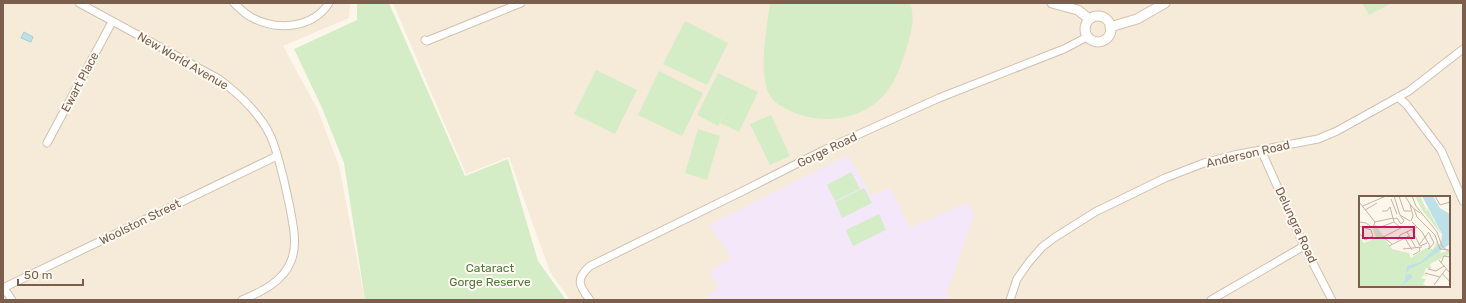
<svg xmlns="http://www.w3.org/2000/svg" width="1466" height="303" viewBox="0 0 1466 303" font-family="Rubik,sans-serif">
<rect width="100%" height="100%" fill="#fdf7eb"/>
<g fill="#f6ead9" fill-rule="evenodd">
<path d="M3 3H350L349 18 283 46 318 110 339 166 365 300H3Z"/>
<path d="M393 3H1463V300H570L550 272 509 157 466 174ZM1360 197H1449V286H1360Z"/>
</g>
<path fill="#f4e7fa" d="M848 155 872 196 890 187 910 228 968 202 974 215 947 293 951 300H707L706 297 719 288 709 271 731 258 709 225Z"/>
<g fill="#d5edc7">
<path d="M357 3H389L465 176 508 159 538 261 566 300H365L344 163 322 108 294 49 357 20Z"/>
<path d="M770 3H910C916 20 910 37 905 53 901 65 897 77 890 87 870 118 828 126 795 113 786 109 773 103 769 94 758 72 767 27 770 3Z"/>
<path d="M1362 3H1392L1369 15Z"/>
<path d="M685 21 728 43 707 85 663 64Z"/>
<path d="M596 70 637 90 615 134 574 114Z"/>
<path d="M659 71 703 93 682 136 638 115Z"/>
<path d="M718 73 758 92 739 132 720 123 727 108 718 126 697 115Z"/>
<path d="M771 115 790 156 770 165 750 124Z"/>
<path d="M698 129 720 136 707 180 685 173Z"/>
<path d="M851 172 860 189 835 201 827 185Z"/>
<path d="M864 188 872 203 842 218 835 202Z"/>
<path d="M879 214 886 230 853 246 846 230Z"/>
</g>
<path fill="#bde1e9" stroke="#a3d0db" d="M24 32 33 37 31 42 21 38Z"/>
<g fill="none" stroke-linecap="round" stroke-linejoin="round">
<g stroke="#d2c0af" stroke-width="9">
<g id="street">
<path d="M79 3 219 79C239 94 260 113 271 137 280 159 285 184 290 208 293 225 298 244 291 261 283 282 261 292 242 300"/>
<path d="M234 3C239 8 245 14 251 17 276 31 312 29 329 3"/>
<path d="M425 40 427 41 521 3"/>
<path d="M1398 97 1406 104 1441 150 1463 201"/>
<path d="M47 143 112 22"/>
<path d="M1261 150 1304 246 1332 300"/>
<path d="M3 287 12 300"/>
<path d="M3 288 277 156"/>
<path d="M590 300C579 286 575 279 590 266L743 191 824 150 939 98 1064 49 1087 37"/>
<path d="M1010 300 1017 279 1029 262 1042 247 1054 238 1095 212 1165 178 1204 163 1234 155 1318 139 1337 131 1409 91 1463 49"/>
<path d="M1211 300 1304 246"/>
</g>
</g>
<g stroke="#d7c2ae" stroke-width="11">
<g id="secondary">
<path d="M1052 3 1078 10 1089 19"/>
<circle cx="1098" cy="29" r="13"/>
<path d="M1110 27 1137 19 1165 3"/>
</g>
</g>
<use href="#street" stroke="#fff" stroke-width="7"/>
<use href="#secondary" stroke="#fff" stroke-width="9"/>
</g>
<g text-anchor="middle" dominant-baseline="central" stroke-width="4" stroke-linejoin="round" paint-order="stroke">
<g font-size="12" fill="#7b5e4b" stroke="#fffaf2">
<text transform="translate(183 61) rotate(30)">New World Avenue</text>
<text transform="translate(80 82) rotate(-62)">Ewart Place</text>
<text transform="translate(827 150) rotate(-26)">Gorge Road</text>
<text transform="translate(1248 154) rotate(-13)">Anderson Road</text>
<text transform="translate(140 222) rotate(-26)">Woolston Street</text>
<text transform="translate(1296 225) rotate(65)">Delungra Road</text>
</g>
<g font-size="12" fill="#4e7a40" stroke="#fffaf2">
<text x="490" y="268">Cataract<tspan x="490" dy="14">Gorge Reserve</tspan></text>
</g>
</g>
<g transform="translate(1359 196)">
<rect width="91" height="91" fill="#fdf7eb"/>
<path d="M56 0H61L67 13 66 15 68 14 67 10 82 37H81L63 14ZM16 28 33 53 50 57 52 62 67 52 74 53 78 45 82 57 87 55 91 58 71 68 72 73 78 74 67 72 65 77 70 81 65 79 62 82 67 83 64 88 70 91H1L0 40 5 47 17 42 14 33Z" fill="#d5edc7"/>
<path d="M63 0H74L81 12 91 18V48L61 68 50 73 47 79 52 78 53 82 41 91 46 85 48 70 62 66 82 47 83 38Z" fill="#bde1e9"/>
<path fill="none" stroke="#c5b5a6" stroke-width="1" d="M35 0 41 19 51 25M40 0 45 15H52M46 0 53 11 61 17M53 0 57 10 78 36 83 50 91 57M76 0 81 9 91 6M32 3 38 18M0 6 16 26M51 8 54 20 52 25M4 10 27 0M55 13 58 21 76 39 81 53 91 54M6 14 18 7M23 15H28L31 11 35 26 42 32M34 23 38 22 42 28 45 25 41 19M0 26 7 27 14 32 16 26M16 26 34 22M53 26 63 36 71 50 69 53M0 30 12 34 14 40 6 44 0 37M19 32 35 26M53 34 61 50 68 47M48 36 57 52M70 37 75 47 70 53M46 42 53 54M39 44 41 39 58 31M33 48 24 41 42 32M60 49 70 36M30 50 50 40M44 53 63 51M54 59 61 55 60 51M80 64 91 77M82 67 85 60 91 61M69 73 77 75 85 70M66 77 81 81M83 77 91 86M75 89 87 73"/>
<path fill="#c2185b" fill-opacity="0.15" stroke="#c2185b" stroke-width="2" d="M4 31H55V42H4Z"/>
<rect width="91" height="91" fill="none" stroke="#7b5e4b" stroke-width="2"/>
</g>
<rect width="1466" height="303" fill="none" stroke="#7b5e4b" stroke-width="8"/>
<path d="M18 279v6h65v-6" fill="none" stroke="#7b5e4b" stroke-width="2"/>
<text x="24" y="279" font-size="12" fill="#7b5e4b" stroke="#fffaf2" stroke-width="3" paint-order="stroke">50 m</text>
</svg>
